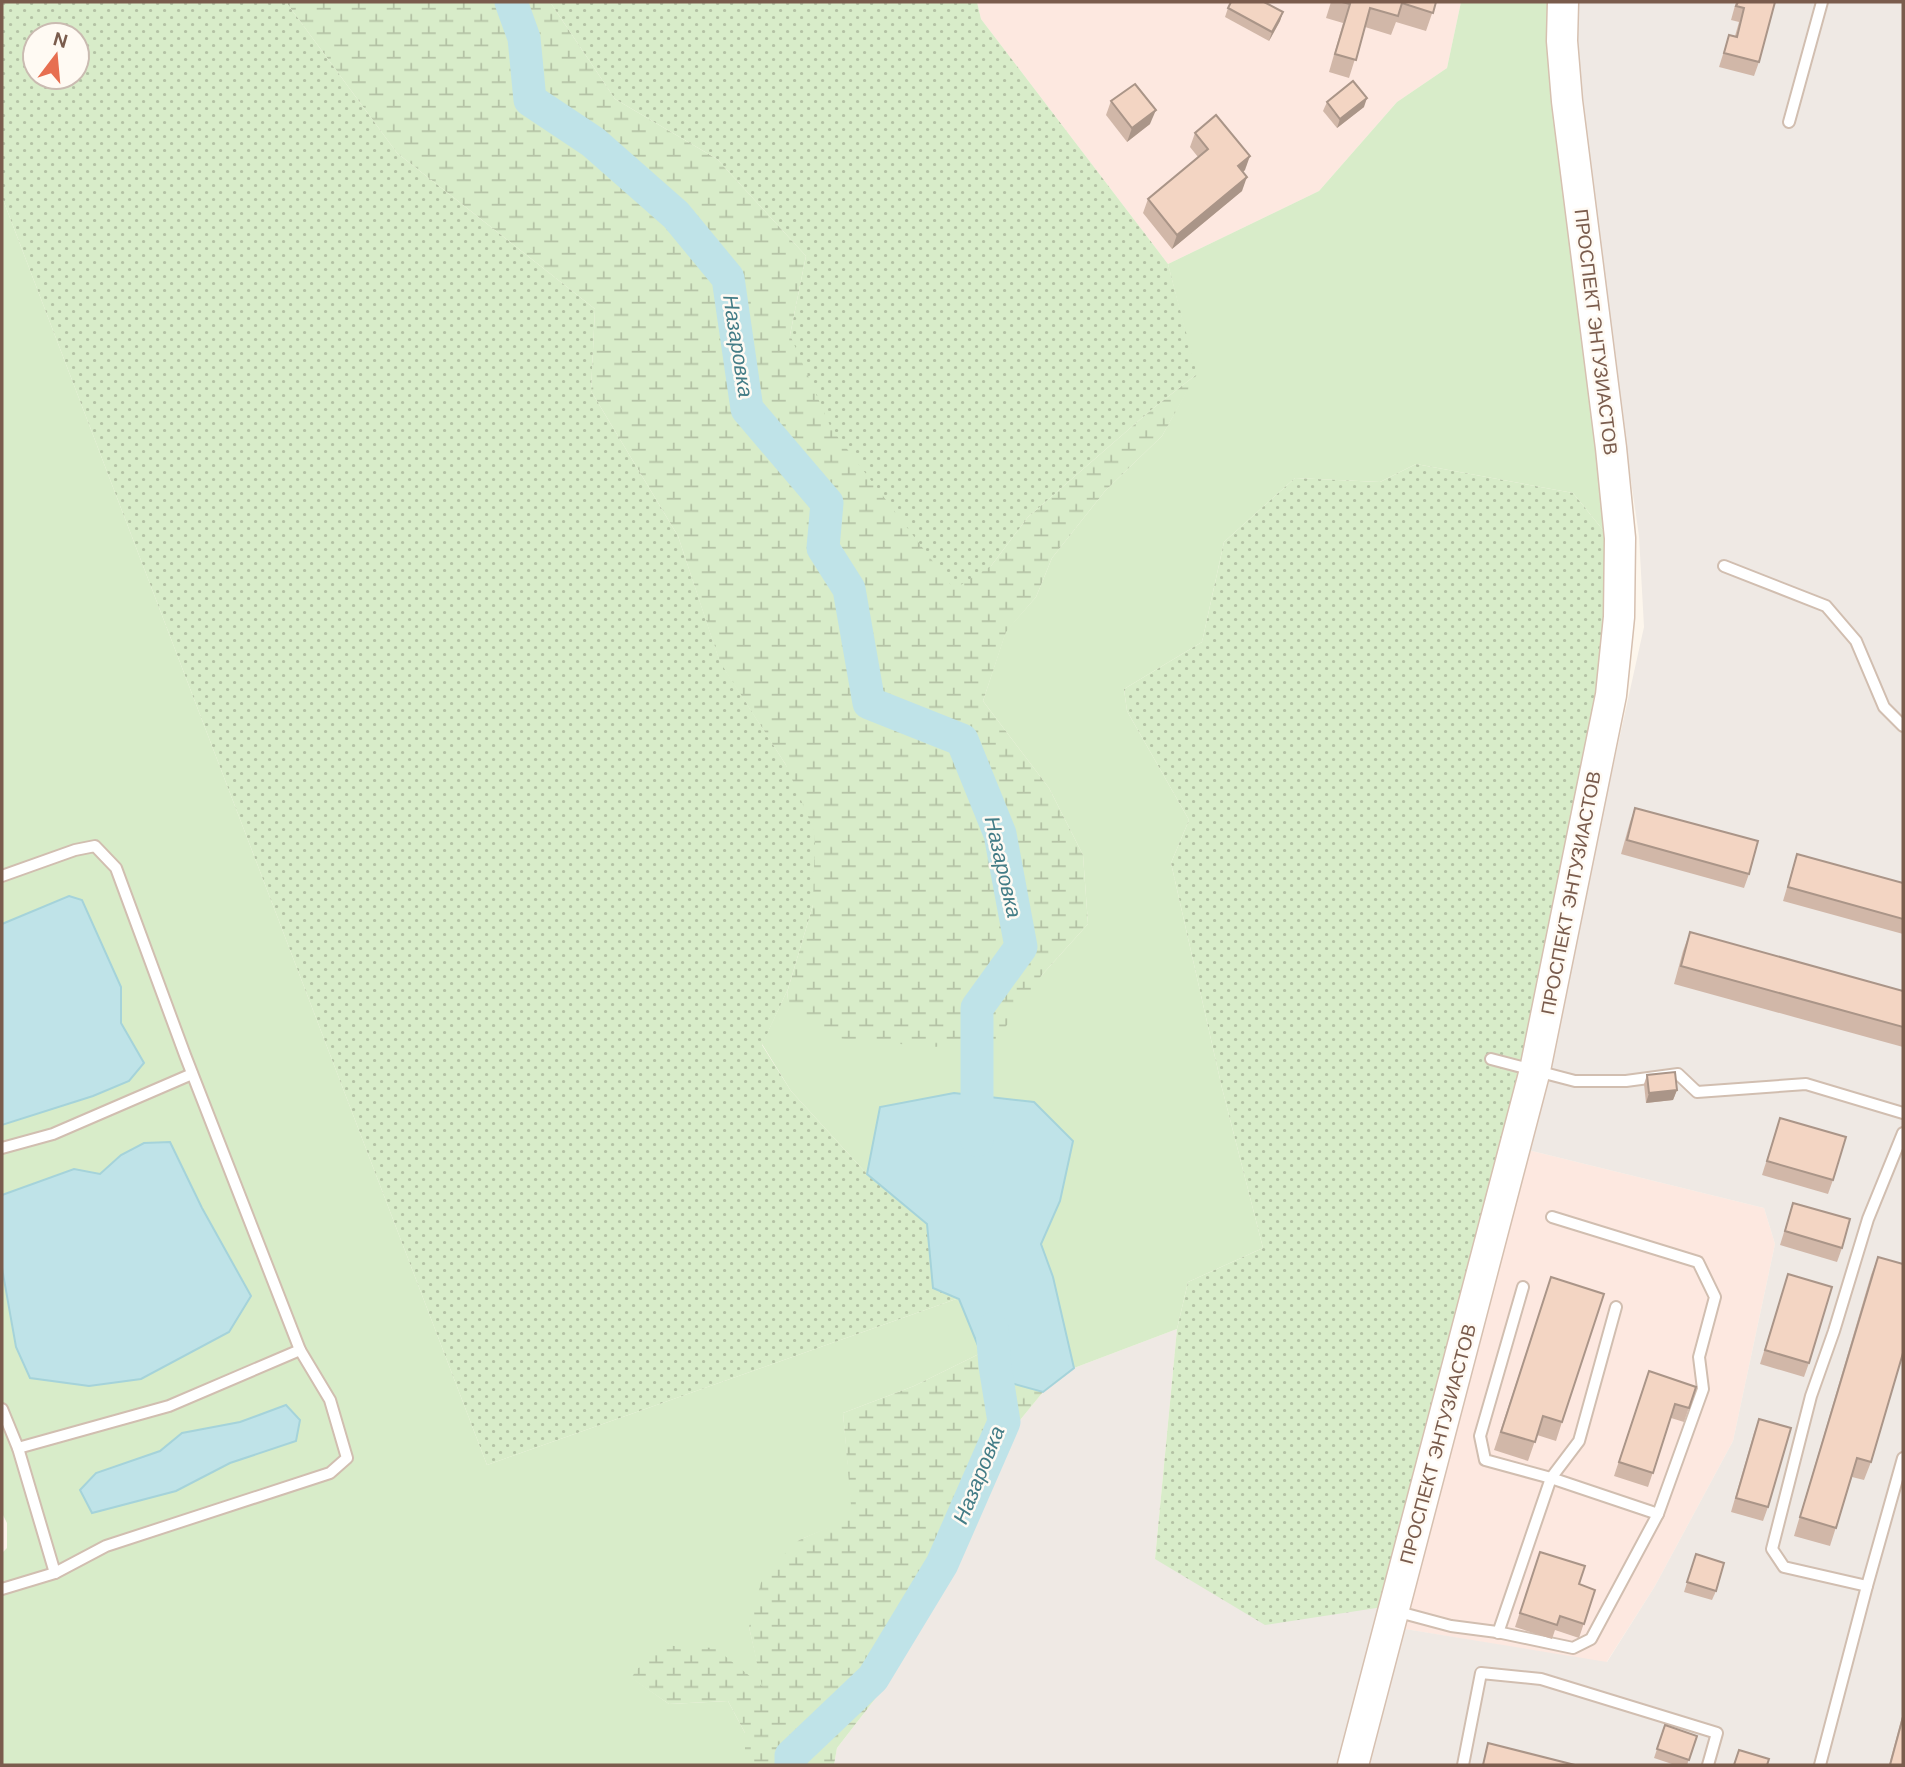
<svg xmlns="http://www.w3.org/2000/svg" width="1905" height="1767" viewBox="0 0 1905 1767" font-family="'DM Sans',sans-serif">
<defs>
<pattern id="wetland-marsh" width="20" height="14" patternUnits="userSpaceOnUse" patternTransform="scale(1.75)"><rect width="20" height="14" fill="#d8ecc9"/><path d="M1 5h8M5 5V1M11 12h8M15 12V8" fill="none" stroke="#b4c2a5"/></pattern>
<pattern id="garden-dots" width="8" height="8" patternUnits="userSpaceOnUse" patternTransform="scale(1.75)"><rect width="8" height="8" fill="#d8ecc9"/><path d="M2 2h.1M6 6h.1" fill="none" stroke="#b4c2a5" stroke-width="1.8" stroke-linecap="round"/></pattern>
</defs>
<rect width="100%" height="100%" fill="#fdf6ec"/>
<g fill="#fde8e0">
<path d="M977 2H1461L1447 68 1397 102 1319 191 1168 264 981 19Z"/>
<path d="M1528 1150 1764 1208 1775 1244 1733 1441 1655 1586 1606 1663 1399 1628Z"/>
</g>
<g fill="#efe9e4">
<path d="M1570 2H1903V1765H1364L1399 1628 1607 1662 1655 1586 1733 1441 1775 1244 1764 1208 1528 1150 1644 627 1639 536 1576 100Z"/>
<path d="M1177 1329 1155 1559 1383 1607 1340 1765H834L837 1748 882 1690 913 1634 954 1573 986 1502 1016 1425 1043 1392 1074 1368Z"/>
</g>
<g fill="#d8ecc9" fill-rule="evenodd">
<path d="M1461 2H1551L1611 540 1573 493 1416 464 1380 482 1295 478 1224 542 1202 642 1124 689 1127 711 1189 820 1171 863 1222 1088 1263 1248 1188 1282 1177 1329 1074 1368 1053 1277 1041 1244 1060 1201 1073 1141 1034 1102 954 1093 881 1107 867 1174 791 1091 762 1044 788 989 787 1000 1041 976 1088 924 1083 855 1049 788 983 701 1006 631 1036 597 1052 558 1105 491 1162 436 1196 374 1168 264 1319 191 1397 102 1447 68Z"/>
<path d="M2 197 487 1465 959 1298 981 1353 914 1386 843 1413 853 1518 799 1540 749 1627 763 1687 632 1678 669 1704 728 1701 745 1733V1765H2V1553L7 1548V1523L2 1513V1268L16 1347 30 1378 89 1386 141 1379 229 1332 251 1295 202 1208 170 1142 121 1155 100 1174 74 1169 2 1195V1125L93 1096 129 1081 144 1063 121 1023V987L69 896 2 924ZM286 1405 296 1441 230 1463 176 1491 96 1473 160 1451 182 1433 240 1422Z"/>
</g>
<g fill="url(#wetland-marsh)">
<path d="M286 2H550L615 99 717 159 806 256 790 335 991 566 1028 517 1151 410 1197 374 1162 436 1105 491 1052 558 1036 597 1006 632 983 701 1049 788 1083 855 1088 924 1041 976 995 1042 933 1047 823 1037 787 1000 788 989 813 905 786 765 720 663 678 536 591 391 595 309 397 153Z"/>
<path d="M981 1353 1000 1380 1043 1392 1016 1425 986 1502 954 1573 913 1634 882 1690 837 1748 834 1765H745V1733L728 1701 669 1704 631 1678 655 1645 715 1648 762 1686 749 1627 763 1575 799 1540 852 1517 843 1413 914 1386Z"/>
</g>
<g fill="url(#garden-dots)" fill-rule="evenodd">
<path d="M2 2H286L397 153 595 309 591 391 678 536 720 662 786 765 815 833 813 905 788 989 762 1045 791 1091 867 1174 927 1224 933 1288 959 1298 487 1465 2 197ZM35 35H77V77H35Z"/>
<path d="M550 2H977L981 19 1168 264 1197 374 1151 410 1028 517 991 566 954 589 831 428 790 335 806 256 717 159 615 99Z"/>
<path d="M1416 464 1573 493 1611 540 1599 696 1524 1073 1383 1607 1265 1625 1155 1559 1177 1329 1188 1282 1263 1248 1222 1088 1171 863 1189 820 1127 711 1124 689 1202 642 1224 542 1295 478 1380 482Z"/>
</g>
<g fill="#bfe3e8" stroke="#a5d3da" stroke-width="2">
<path d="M69 896 82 900 121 987V1023L144 1063 129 1081 93 1096 2 1125V924Z"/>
<path d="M954 1093 1034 1102 1073 1141 1060 1201 1041 1244 1053 1277 1074 1368 1043 1392 1000 1380 981 1353 959 1299 933 1288 927 1224 867 1174 880 1107Z"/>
<path d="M170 1142 202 1208 251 1296 229 1332 141 1379 89 1386 30 1378 16 1347 2 1268V1195L74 1169 100 1174 121 1155 144 1143Z"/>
<path d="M286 1405 300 1420 296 1441 230 1463 176 1491 92 1513 80 1490 96 1473 160 1451 182 1433 240 1422Z"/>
</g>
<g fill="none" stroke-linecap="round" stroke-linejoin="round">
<g stroke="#bfe3e8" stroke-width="33">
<path d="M511 2 524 38 530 100 593 142 676 215 728 278 747 409 827 503 823 548 849 589 869 703 962 740 1000 834 1021 947 977 1008V1140"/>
<path d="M791 1765V1756L873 1678 942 1564 1004 1422 995 1366 992 1329"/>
</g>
<g stroke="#d1beb0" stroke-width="14">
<g id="lane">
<path d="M1789 122 1822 2"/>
<path d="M1724 566 1826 606 1856 641 1884 707 1903 726"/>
<path d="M2 876 75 850 95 846 116 868 185 1055 300 1350 330 1400 347 1458 330 1473 106 1546 55 1573 2 1589"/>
<path d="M1491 1059 1575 1081H1626L1678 1074 1697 1092 1806 1084 1903 1113"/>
<path d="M2 1148 53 1134 192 1074"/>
<path d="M1523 1287 1480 1436 1485 1460 1551 1478 1658 1514"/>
<path d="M2 1409 18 1448 55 1573"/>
<path d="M18 1448 169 1406 300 1350"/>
<path d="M1867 1586 1784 1567 1772 1549 1811 1396 1834 1331 1868 1219 1903 1133"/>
<path d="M1395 1611 1451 1626 1497 1632 1573 1648 1591 1639 1658 1514 1703 1389 1699 1357 1715 1297 1698 1262 1552 1217"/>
<path d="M1498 1633 1551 1478 1579 1441 1616 1307"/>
<path d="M1463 1765 1481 1673 1541 1679 1717 1733 1708 1765"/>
<path d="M1820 1765 1867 1586 1903 1458"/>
</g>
</g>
<g stroke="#d6c0b0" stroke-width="33">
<path id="secondary" d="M1353 1765 1535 1070 1611 695 1619 617 1620 538 1611 448 1567 101 1562 41 1563 2"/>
</g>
<use href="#lane" stroke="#fff" stroke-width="10"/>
<use href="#secondary" stroke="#fff" stroke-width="30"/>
</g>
<g fill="#d1b7a8">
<path d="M1331 2H1436L1426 31 1396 22 1391 35 1365 27 1349 78 1329 72 1343 23 1326 18Z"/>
<path d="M1736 2H1775L1759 62 1754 76 1719 67 1729 35 1735 36 1739 22 1731 20Z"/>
<path d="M1228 8 1283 12 1280 21 1269 41 1225 17Z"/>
<path d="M1111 101 1150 124 1127 142 1106 115Z"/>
<path d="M1327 102 1364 107 1337 128 1323 111Z"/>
<path d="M1195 133 1245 170 1243 172 1242 191 1172 249 1143 213 1148 199 1198 157 1190 147Z"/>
<path d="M1635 808 1749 874 1744 888 1621 854 1630 822Z"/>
<path d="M1797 854 1903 883V934L1783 901Z"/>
<path d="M1690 932 1903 991V1047L1674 984 1683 951Z"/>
<path d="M1647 1075 1677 1090 1673 1100 1646 1103 1644 1084Z"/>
<path d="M1780 1118 1833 1180 1828 1194 1762 1175Z"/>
<path d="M1793 1203 1842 1248 1837 1262 1780 1245Z"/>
<path d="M1878 1257 1871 1462 1864 1480 1852 1477 1830 1546 1794 1536 1871 1275Z"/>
<path d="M1788 1274 1809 1363 1804 1377 1760 1364Z"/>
<path d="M1551 1277 1562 1422 1556 1441 1537 1435 1528 1461 1494 1450Z"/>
<path d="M1644 1385 1696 1387 1684 1422 1671 1418 1648 1487 1614 1476Z"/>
<path d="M1759 1419 1768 1507 1763 1521 1731 1512 1754 1433Z"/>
<path d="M1696 1554 1716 1591 1712 1600 1684 1592Z"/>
<path d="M1535 1566 1579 1584 1595 1590 1579 1638 1555 1630 1552 1639 1515 1627Z"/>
<path d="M1903 1713V1765H1889Z"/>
<path d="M1665 1725 1697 1736 1687 1765H1675L1654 1758Z"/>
</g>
<g fill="#aa9588">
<path d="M1283 12 1280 21 1269 41 1272 32Z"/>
<path d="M1367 98 1364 107 1337 128 1340 119Z"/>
<path d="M1156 110 1150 124 1127 142 1132 128Z"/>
<path d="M1250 156 1245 170 1233 180 1238 166Z"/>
<path d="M1247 177 1242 191 1172 249 1177 235Z"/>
<path d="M1677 1090 1673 1100 1646 1103 1649 1093Z"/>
</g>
<g fill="#f3d5c3" stroke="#aa9588" stroke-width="2">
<path d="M1231 2H1264L1283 12 1272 32 1228 8Z"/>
<path d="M1342 2H1436L1433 13 1402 3 1398 16 1370 8 1356 60 1335 54 1350 4Z"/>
<path d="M1738 2H1775L1759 62 1724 53 1729 35 1737 37 1744 8 1736 6Z"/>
<path d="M1353 81 1367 98 1340 119 1327 102Z"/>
<path d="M1135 84 1156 110 1132 128 1111 101Z"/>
<path d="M1216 115 1250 156 1238 166 1247 177 1177 235 1148 199 1208 149 1195 133Z"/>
<path d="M1635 808 1758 841 1749 874 1627 840Z"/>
<path d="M1797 854 1903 883V919L1788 887Z"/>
<path d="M1690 932 1903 991V1027L1681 966Z"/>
<path d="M1675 1072 1677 1090 1649 1093 1647 1075Z"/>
<path d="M1780 1118 1846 1137 1833 1180 1767 1161Z"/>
<path d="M1793 1203 1850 1219 1842 1248 1785 1231Z"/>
<path d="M1878 1257 1903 1264V1353L1871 1462 1857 1458 1836 1528 1800 1517Z"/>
<path d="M1788 1274 1832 1287 1809 1363 1765 1350Z"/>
<path d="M1551 1277 1604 1294 1562 1422 1543 1416 1535 1442 1501 1432Z"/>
<path d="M1649 1371 1696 1387 1689 1408 1675 1404 1653 1473 1619 1462Z"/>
<path d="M1759 1419 1791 1428 1768 1507 1736 1498Z"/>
<path d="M1540 1552 1585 1566 1579 1584 1595 1590 1584 1624 1560 1616 1557 1625 1520 1613Z"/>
<path d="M1696 1554 1724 1563 1716 1591 1687 1582Z"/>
<path d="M1903 1717V1765H1890Z"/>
<path d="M1665 1725 1697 1736 1689 1760 1657 1749Z"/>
<path d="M1488 1743 1575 1765H1483Z"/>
<path d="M1739 1750 1769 1759 1767 1765H1734Z"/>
</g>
<g text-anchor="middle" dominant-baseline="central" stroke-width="5" stroke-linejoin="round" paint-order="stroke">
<g font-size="19" fill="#7a5c4d" stroke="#fffaf3">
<text transform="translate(1596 332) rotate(83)">ПРОСПЕКТ ЭНТУЗИАСТОВ</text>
<text transform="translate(1571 893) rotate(-79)">ПРОСПЕКТ ЭНТУЗИАСТОВ</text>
<text transform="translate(1438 1444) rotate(-75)">ПРОСПЕКТ ЭНТУЗИАСТОВ</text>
</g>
<g font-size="21" font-style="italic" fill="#437c86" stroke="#fffaf3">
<text transform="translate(738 346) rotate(81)">Назаровка</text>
<text transform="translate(1003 867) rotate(77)">Назаровка</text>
<text transform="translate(979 1475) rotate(-68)">Назаровка</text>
</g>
</g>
<rect width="1905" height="1767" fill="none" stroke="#7a5c4d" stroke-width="7"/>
<g transform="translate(56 56) rotate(16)"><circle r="33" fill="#fffaf3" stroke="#cabbb1" stroke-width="2"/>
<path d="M0-5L12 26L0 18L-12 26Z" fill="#e76f51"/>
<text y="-10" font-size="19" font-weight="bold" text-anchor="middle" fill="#7a5c4d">N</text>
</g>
</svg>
